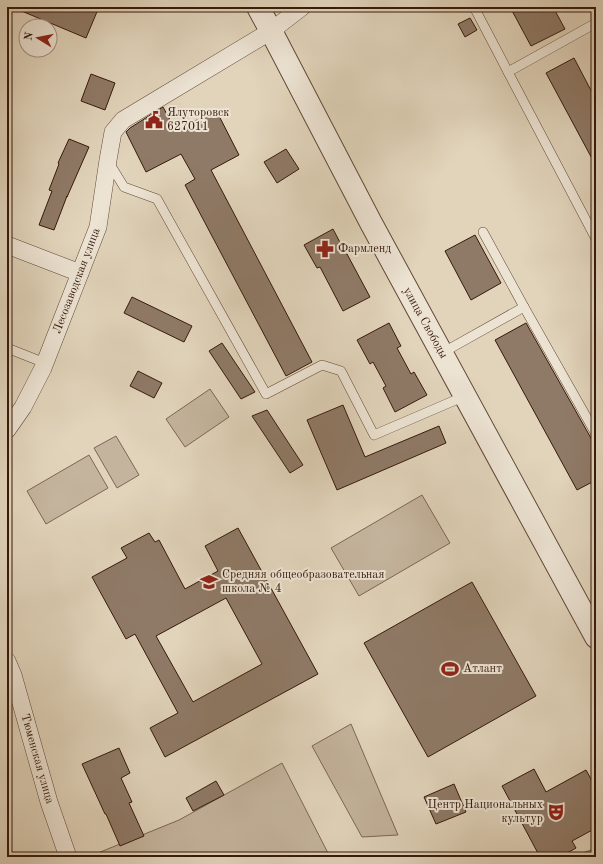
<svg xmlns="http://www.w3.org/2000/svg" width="603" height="864" viewBox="0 0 603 864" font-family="'Old Standard TT',serif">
<rect width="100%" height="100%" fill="#e1d4bb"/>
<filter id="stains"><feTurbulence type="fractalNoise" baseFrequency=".005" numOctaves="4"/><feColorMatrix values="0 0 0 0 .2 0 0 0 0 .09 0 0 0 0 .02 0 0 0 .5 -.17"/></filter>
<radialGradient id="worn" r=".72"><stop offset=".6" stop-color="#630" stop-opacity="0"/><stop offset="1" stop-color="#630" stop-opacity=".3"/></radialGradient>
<g fill="#c4b49d" stroke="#7d6654">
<path d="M210 389 229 417 185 447 166 419Z"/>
<path d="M116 436 139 475 117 488 94 448Z"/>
<path d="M89 455 108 488 46 524 27 491Z"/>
<path d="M422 495 450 543 359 596 331 548Z"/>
<path d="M351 724 398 835 362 837 312 746Z"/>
<path d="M282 763 330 857H88L179 820Z"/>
<path d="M596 848V857H572Z"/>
<path d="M395 853 397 857H358Z"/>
</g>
<g fill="#8f7a67" stroke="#36190b" fill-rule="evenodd">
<path d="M12 7H99L86 38Z"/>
<path d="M510 7H553L565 29 531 46Z"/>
<path d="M470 18 477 30 465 37 458 24Z"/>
<path d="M574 58 596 100V166L546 73Z"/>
<path d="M91 74 115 83 105 110 81 101Z"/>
<path d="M163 107 176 131 216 110 239 155 211 170 312 362 286 376 185 185 195 179 181 154 146 172 126 132 130 128Z"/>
<path d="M69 139 89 147 67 197V196L54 230 39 225 52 191 49 190 59 164 58 163Z"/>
<path d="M286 149 299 169 277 183 264 162Z"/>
<path d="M333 229 346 254H347L370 297 343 311 320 267 317 268 304 245Z"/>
<path d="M475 235 501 283 471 300 445 251Z"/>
<path d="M132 297 192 326 184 342 124 313Z"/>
<path d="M389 323 401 346 397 348 411 374 414 372 427 395 395 412 383 388 386 386 373 362 370 364 357 340Z"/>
<path d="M526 323 596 447V480L577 490 495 340Z"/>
<path d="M222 343 255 392 241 399 209 351Z"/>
<path d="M138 371 162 383 154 398 130 386Z"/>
<path d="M343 405 365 457 439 426 446 443 337 490 307 420Z"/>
<path d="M267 410 303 465 290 473 252 416Z"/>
<path d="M238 528 318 674 165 757 150 728 178 713 135 634 126 639 92 577 127 558 121 548 149 533 155 542 159 540 185 589 218 571 205 546ZM226 598 262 664 193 702 156 636Z"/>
<path d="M472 582 536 696 428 757 364 643Z"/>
<path d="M119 748 130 773 121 778 132 802 129 803 144 836 120 846 106 814H105L82 764Z"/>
<path d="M534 769 546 792 586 770 596 788V828L572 841 576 848 560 857H540L502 786Z"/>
<path d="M216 781 224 795 193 811 186 798Z"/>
<path d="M454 784 466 812 436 824 424 797Z"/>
</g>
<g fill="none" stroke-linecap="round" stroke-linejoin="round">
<g stroke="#614837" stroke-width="10">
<g id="service">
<path d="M474 7 508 72 596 23"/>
<path d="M508 72 596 239"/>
<path d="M108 161 124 187 157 199 266 394 322 365 341 371 374 435 465 396"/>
<path d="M483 232 524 307"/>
<path d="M7 348 45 363"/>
<path d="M442 353 524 307 596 434"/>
</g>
</g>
<g stroke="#614837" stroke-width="18">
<g id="minor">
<path d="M7 245 80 273"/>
<path d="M7 430 23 407 43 368 98 227 108 160 113 132 123 120 271 31 302 7"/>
<path d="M7 661 13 675 49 802 68 857"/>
</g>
</g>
<g stroke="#614837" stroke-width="24">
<path id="tertiary" d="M258 7 271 31 371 223 596 637"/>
</g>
<use href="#service" stroke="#ece3d3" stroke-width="9"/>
<use href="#minor" stroke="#ece3d3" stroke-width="17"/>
<use href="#tertiary" stroke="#ece3d3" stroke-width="22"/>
</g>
<defs>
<g id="civic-bare" transform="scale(1.38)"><path d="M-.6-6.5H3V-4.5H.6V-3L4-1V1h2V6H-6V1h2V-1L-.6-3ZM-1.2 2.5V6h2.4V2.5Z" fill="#8f2418" stroke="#ece3d3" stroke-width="2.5" paint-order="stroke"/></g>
<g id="pharmacy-bare" transform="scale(1.38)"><path d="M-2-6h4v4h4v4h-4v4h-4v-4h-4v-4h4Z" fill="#8f2418" stroke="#ece3d3" stroke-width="2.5" paint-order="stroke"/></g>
<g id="school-bare" transform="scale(1.38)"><path d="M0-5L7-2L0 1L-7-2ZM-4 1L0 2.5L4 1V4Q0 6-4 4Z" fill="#8f2418" stroke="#ece3d3" stroke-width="2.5" paint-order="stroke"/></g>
<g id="stadium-bare" transform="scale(1.38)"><path d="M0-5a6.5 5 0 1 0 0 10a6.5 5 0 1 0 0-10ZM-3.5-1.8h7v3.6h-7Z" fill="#8f2418" stroke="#ece3d3" stroke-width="2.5" paint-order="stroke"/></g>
<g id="theatre-bare" transform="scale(1.38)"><path d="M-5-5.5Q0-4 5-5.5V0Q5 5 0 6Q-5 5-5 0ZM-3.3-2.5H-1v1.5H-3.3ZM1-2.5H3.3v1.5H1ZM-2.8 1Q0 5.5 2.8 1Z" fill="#8f2418" stroke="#ece3d3" stroke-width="2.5" paint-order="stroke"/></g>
</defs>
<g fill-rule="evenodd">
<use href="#civic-bare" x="154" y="120"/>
<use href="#pharmacy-bare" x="325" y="249"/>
<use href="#school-bare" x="209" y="582"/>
<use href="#stadium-bare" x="450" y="669"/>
<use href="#theatre-bare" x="556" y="812"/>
</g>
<g text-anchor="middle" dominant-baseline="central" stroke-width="4" stroke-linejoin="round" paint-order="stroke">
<g font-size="12" fill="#36190b" stroke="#ece3d3" text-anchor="start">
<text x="167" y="113">Ялуторовск<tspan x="167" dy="14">627011</tspan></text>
<text x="338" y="249">Фармленд</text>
<text x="222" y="575">Средняя общеобразовательная<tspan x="222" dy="14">школа № 4</tspan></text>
<text x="463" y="669">Атлант</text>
<text x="543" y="805" text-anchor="end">Центр Национальных<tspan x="543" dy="14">культур</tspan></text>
</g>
<g font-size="12" fill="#36190b" stroke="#ece3d3">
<text transform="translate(77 281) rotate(-69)">Лесозаводская улица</text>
<text transform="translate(425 323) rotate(61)">улица Свободы</text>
<text transform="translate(37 759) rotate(74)">Тюменская улица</text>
</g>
</g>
<rect width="603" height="864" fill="none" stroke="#e1d4bb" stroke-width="24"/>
<rect x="8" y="8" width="587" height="848" fill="none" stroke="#36190b" stroke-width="2"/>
<rect x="12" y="12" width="579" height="840" fill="none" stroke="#36190b"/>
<g transform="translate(38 38) rotate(280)"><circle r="19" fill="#ece3d3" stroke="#a39283"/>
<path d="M0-3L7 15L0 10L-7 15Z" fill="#8f2418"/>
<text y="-6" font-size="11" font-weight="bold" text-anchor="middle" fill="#36190b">N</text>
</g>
<rect width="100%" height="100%" filter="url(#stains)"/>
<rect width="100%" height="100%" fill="url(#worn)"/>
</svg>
